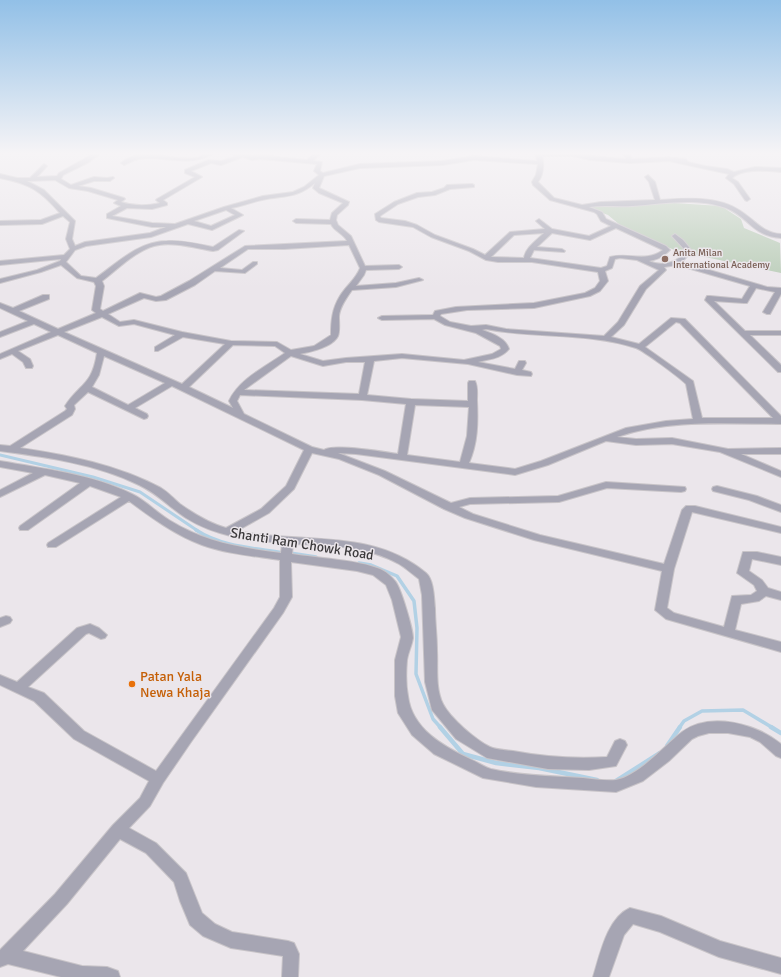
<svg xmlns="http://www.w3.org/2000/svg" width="781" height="977" viewBox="0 0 781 977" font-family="Signika,sans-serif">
<rect width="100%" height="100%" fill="#ebe6eb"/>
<path fill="#bacdb8" d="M674 203 721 206 741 219 744 228 780 243 781 273 677 251 626 230 608 215 589 208 601 205H644Z"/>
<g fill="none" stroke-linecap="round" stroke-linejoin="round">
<path stroke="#b2d1e5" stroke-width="3" d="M0 455 93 477 140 492 198 531"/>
<g stroke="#b2d1e5" stroke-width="3.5">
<path d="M196 530C222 547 254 548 284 553"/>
<path d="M290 553 316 557"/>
<path d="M359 563 371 565 397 576 414 601 417 628 416 674 433 719 441 728"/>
<path d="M679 728 684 721 702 711 743 710 773 728"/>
</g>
<g stroke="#b2d1e5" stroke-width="4.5">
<path d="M440 727 463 754 496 763 539 768 597 780"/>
<path d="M771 727 781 733"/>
<path d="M667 746 680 727"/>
<path d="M616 781 660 753"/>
</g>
<g stroke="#c8c4c8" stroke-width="2">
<g id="minor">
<path d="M84 152H92L98 155 89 162 63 175 61 179 71 185 94 177 107 178 113 177 114 178 110 181H94L78 186 91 188 124 198 125 199 121 202C133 206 148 206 160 203L156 200 157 199 195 177 185 173V170L208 160 221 161 237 156 227 152H237L252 156 260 155 307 160 316 152H322L313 161 322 162 320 171 323 173 360 164 442 161 474 156 537 161 535 152H583L581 155 626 159 623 152H628L632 159 669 157 686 159 688 162 705 166 727 169 734 172 755 167 781 168V172C768 171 742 168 732 178L738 182 750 199 747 201 745 200 734 184 726 178 729 174 669 161 630 163 590 160 573 156H542C544 165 544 174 538 182L554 198 582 205 601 202 655 200 649 182 645 177 648 175 655 182 660 200C686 198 717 196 739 210 754 219 762 233 781 234V238C752 236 749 217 726 208 696 197 662 204 632 206 617 207 603 205 589 207L602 212 606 219 666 246 670 250C664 256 657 260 649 261 662 267 677 263 686 251L672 236 675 234 683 240 692 251 682 262 767 287 781 288V294L770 314H767L763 312 775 292 756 288 747 303H744L714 301 745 331H781V335H750L781 365V372H778L705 300 707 296H710L742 299 750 286 677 265 664 267 666 270 665 271 646 289 624 325 611 337 639 344 671 318 685 319 781 416V424C726 424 669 419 617 437L636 439 672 438 728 449 781 448V454H741L781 471V477L720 452 672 444 636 445 606 441 548 465 515 475 356 454 338 453 385 471 451 503 470 498 558 496 606 482 685 487 686 489 685 491 681 492 607 488 559 502 470 504 459 507 473 514 540 535 664 564 682 510 686 506H695L781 527V533L692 512 674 569 667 608 674 613 724 627 732 596 751 595 757 591 754 585 737 573 743 552H757L781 557V565L752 559 749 571 762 580 768 588 781 592V600L766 596 759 601 741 604 735 630 781 642V652L666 619 655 610 662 571 534 540 465 518 444 509 379 475 339 459 312 453 294 489 269 513 237 531C301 544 372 528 426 573 434 580 434 598 435 608 435 622 437 636 437 650 438 667 435 688 443 704 450 718 476 740 490 747 496 750 506 750 513 751 545 757 575 759 607 757L615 741 620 739 625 741 627 745 616 766 589 770 548 769 487 758 456 739 432 710 425 682 422 595 419 579C412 574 406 568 399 564 367 546 329 545 293 544L292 554C317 558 358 560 380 569 385 571 392 577 395 581 401 588 413 629 413 638 412 645 408 653 407 660 406 671 406 686 408 696 412 729 443 746 470 759 477 762 484 767 491 769 521 776 553 776 583 778 593 779 606 781 616 780 639 776 665 745 682 732 710 711 757 724 781 744V758L776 756 760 742 750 737 728 733H709L698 736 692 739 669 761 643 781 616 792 536 787 483 778 434 754 412 735 398 713 395 696V660L401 637 392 600 386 585 373 575 357 571 291 562 292 597 283 613 191 742 163 783 150 806 129 828 156 843 186 873 202 913 215 924 232 932 288 941 294 943 299 954 298 977H282L283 956 231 948 203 936 190 925 180 901 174 882 146 853 120 839 67 904 23 951 82 966 107 967 118 971 120 977H61L8 964 0 967V950L55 894 113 825 140 798 149 781 74 739 34 701 0 685V675L17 682 77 628 90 624 99 628 107 635 105 638 101 639 89 633 86 634 28 687 44 693 84 731 156 771 274 608 280 597V560C254 556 227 554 202 545 175 535 152 518 129 501L56 547H48L47 545 48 543 121 497 90 486 28 530H20L19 528 20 526 80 483 45 475 0 497V490L33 473 0 467V461C41 468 95 475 132 494 145 500 156 512 169 520 204 542 241 548 281 553L282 543C249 541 215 536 186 518 169 507 158 494 139 485 96 464 46 457 0 451V445L10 446 65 411 67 409 65 406C80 383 92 386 97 353L58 335 18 351 30 359 33 366 32 368H26L23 362 12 354 0 359V354L51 332 34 324 0 337V332L28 321 0 308V303L13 308 43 295H49V299L19 311 58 329 96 313 92 310 96 286 94 282 77 278 61 265 41 272 0 283V279L37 270 60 261 61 259 0 265V261L64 255 70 249 66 239 70 222 63 216 42 224 0 225V221L41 220 60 213C40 190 30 184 0 178V174L17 178H30L44 164 47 166 37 177 57 176 59 173 91 155ZM243 157 252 160 260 159 317 164 314 171 319 175 304 187 293 192 263 196 224 207 175 224 152 223 112 216 127 208 152 209 167 205V203L163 200 202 177 191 171 211 163 221 165ZM474 160 538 164 536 175 532 182 533 185 550 200 594 212 597 214 601 221 611 226 589 236 552 229 539 219 536 221 545 229 510 232 485 255 473 249 435 235 417 225 405 221 381 218 380 216 398 204 418 197 435 195 450 189 474 187V185L472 184 447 185 444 188 432 192 417 193 394 202 375 214 376 220 379 222 413 227 431 237 469 251 486 260 498 262H532L598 272 600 281 595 288 585 293 534 303 456 307 435 311 433 315 382 316 378 318 382 320 434 319 445 325 476 333 500 346 501 349 492 354 464 360 402 354 346 358 323 361 300 354C310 352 333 347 338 336 340 331 339 323 339 317 339 308 347 297 352 290L396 287 423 280 419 278 396 283 356 286 364 275 366 270 399 269 402 267 399 265 365 266 351 236 338 225 336 220 337 215 348 205 349 202 319 188 324 176 360 168 442 165ZM55 180 69 188 88 191 118 200 114 203 121 206 107 214V218L152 227H166L150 233 85 242 75 246 72 239 75 221 44 190 27 181ZM315 183 313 188 319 193 343 203 332 213 330 220 296 219 293 221 296 223 331 224C334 231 344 234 347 241L245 246 189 281 161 296 156 297 140 293 103 311 100 309 104 286 102 281C118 269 134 252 154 246 172 241 195 248 213 251L218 250 244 231 239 230 213 247C198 244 182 240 167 241 139 241 117 263 96 278L81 276 66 262 75 250 86 246 151 237 188 224 212 230 243 215 231 208C242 206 252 202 262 200 284 195 296 199 315 183ZM226 210 235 215 211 226 194 221ZM616 228 663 250C645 263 630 252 610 257L607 266 601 268 530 258 534 250 564 252 565 251 562 249 537 247 552 233 590 240ZM544 233C537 240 525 248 524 258L491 257 514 235ZM349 245 360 268C356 279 346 286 340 296 332 309 331 321 331 335L314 346 291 350 277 342 231 341 182 332 134 320 120 322 108 314 144 298 156 301 166 300 195 285 215 271 245 273 257 264V262H253L242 270 220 268 248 249H284ZM620 258 637 260 659 270 640 286 618 322 604 336 506 329 486 325 471 326 450 322 440 316 441 314 467 310 534 308 590 296 600 291 608 281 605 271 612 268 615 259ZM102 317 119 326 134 324 175 335 155 347V351H158L183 337 225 344 182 384 64 332ZM676 322 680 323 773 418H702L693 381 645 347ZM486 329C535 339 588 332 636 348 644 351 679 377 686 384L693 419 666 421 626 428 541 461 515 469 469 463C478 443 478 422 477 400 477 394 478 387 475 381H469L468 383V401L411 399 367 395 374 361 402 358 468 364 517 375 531 376 532 374 531 372 522 370 526 363 525 361H519L515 369 478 362C489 359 501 359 509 349 506 338 491 333 482 330ZM233 345 275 346 285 353C265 367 239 379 229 401L233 408 189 387ZM104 356 165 383 128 405 92 387 99 375ZM291 356 323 366 346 362H365L359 394 244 390ZM172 386 304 450 286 486 261 509 226 528C209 523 194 514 180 504 174 499 168 492 161 488 118 465 68 455 20 448L72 415 75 409 74 405 88 392 144 419 147 418 148 416 147 414 135 408ZM240 395 362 400 406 404 398 454C385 452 332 443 324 450L312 447 244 414 237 401ZM415 405 469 407 467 436 460 462 407 455Z"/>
<path d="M208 152H215C191 169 165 155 139 159 133 160 129 163 124 165L121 163C141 146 171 161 194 158 199 158 204 155 208 152Z"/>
<path d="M717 486 757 496 781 505V512L749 500 713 491 712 489 713 487Z"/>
<path d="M6 616 10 617 12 620 10 623 0 627V618Z"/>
<path d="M630 908 661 916 720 941 781 958V974L719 957 660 932 633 924 624 935 609 977H593C600 955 607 918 630 908Z"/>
</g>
</g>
<use href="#minor" fill="#a6a5b3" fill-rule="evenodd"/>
</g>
<linearGradient id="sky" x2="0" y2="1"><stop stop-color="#92c0e7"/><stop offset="0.53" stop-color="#f6f4f6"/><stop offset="1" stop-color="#f6f4f6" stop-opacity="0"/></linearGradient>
<rect width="781" height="289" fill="url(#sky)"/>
<circle fill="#8d6e63" stroke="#ebe6eb" stroke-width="1.5" cx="665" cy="259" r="4"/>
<circle fill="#e8710a" stroke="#ebe6eb" stroke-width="1.5" cx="132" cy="684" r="4"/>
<g text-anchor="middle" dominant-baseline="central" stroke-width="3" stroke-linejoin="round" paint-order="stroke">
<g font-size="10" fill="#785e54" stroke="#ebe6eb" text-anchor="start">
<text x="673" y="253">Anita Milan<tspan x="673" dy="12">International Academy</tspan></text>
</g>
<g font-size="14" fill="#3c3a3c" stroke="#ebe6eb">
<text transform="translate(302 544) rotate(9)">Shanti Ram Chowk Road</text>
</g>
<g font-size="14" fill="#c56008" stroke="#ebe6eb" text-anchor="start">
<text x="140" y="676">Patan Yala<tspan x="140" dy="16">Newa Khaja</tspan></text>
</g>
</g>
</svg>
